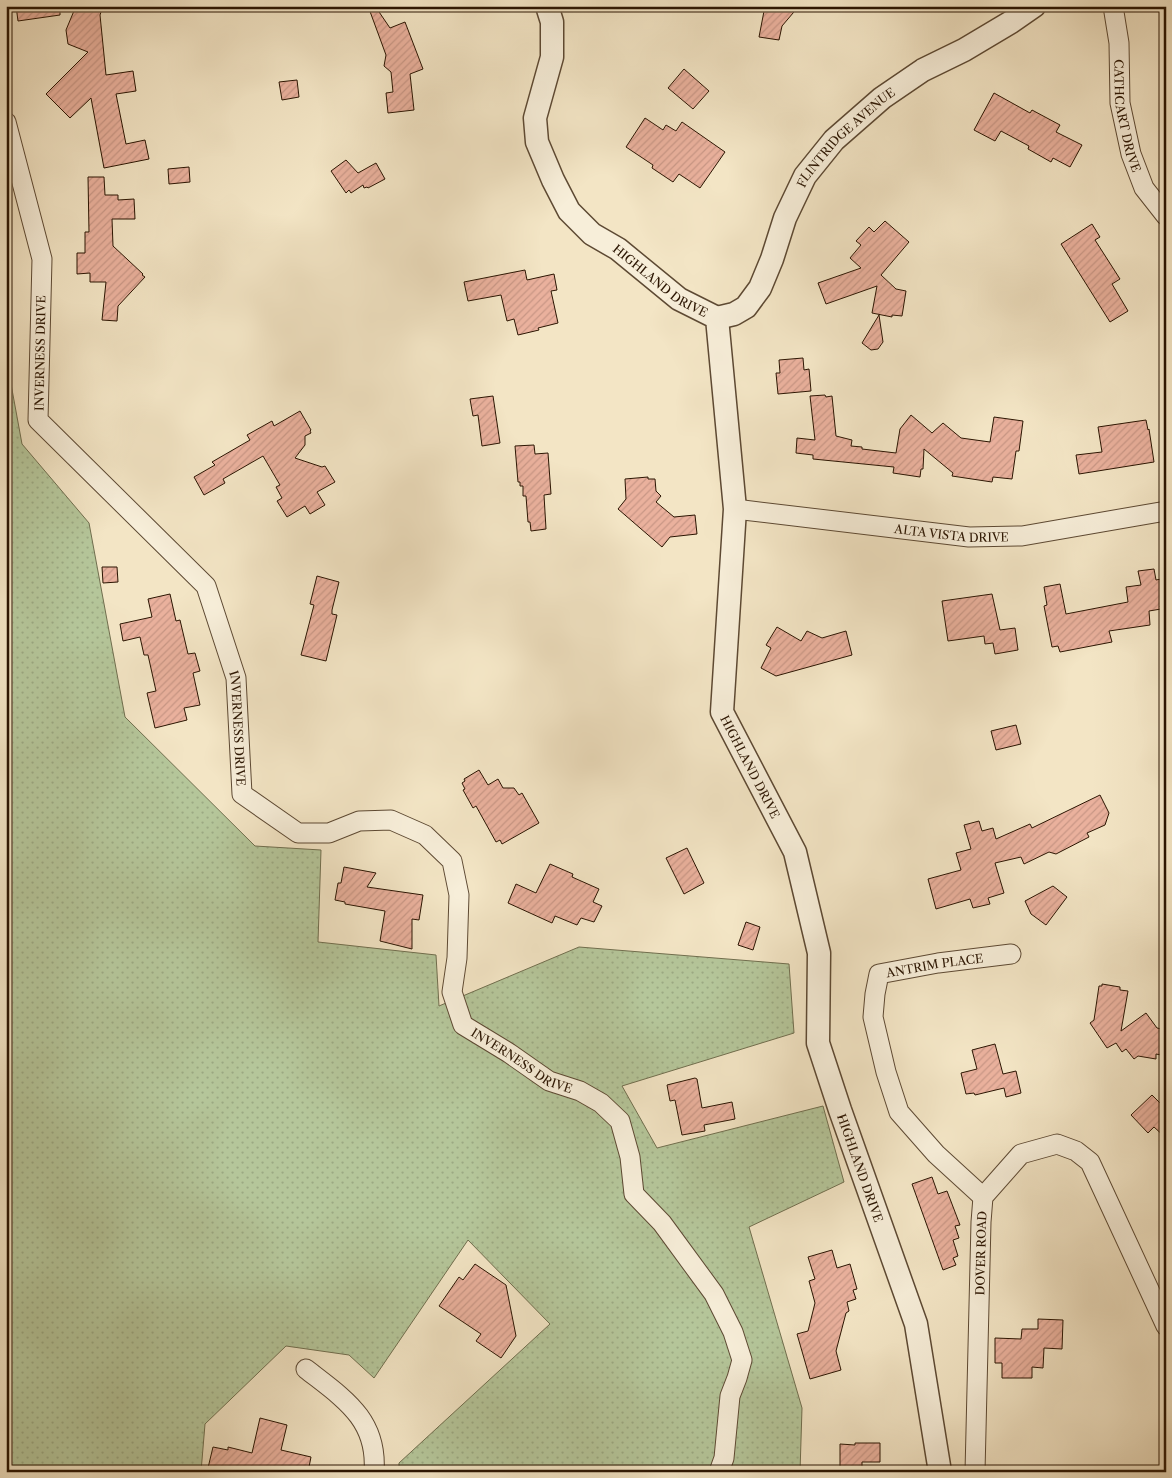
<svg xmlns="http://www.w3.org/2000/svg" width="1172" height="1478" viewBox="0 0 1172 1478" font-family="'Libre Caslon Text',serif">
<defs>
<pattern id="grass-dots" width="8" height="8" patternUnits="userSpaceOnUse" patternTransform="scale(1.25)"><rect width="8" height="8" fill="#b5c69a"/><path d="M2 2h.1M6 6h.1" fill="none" stroke="#9ca983" stroke-width="1.8" stroke-linecap="round"/></pattern>
<pattern id="building-hatch" width="6" height="6" patternUnits="userSpaceOnUse" patternTransform="scale(1.25)"><rect width="6" height="6" fill="#eab19d"/><path d="M-1 1l2-2M0 6l6-6M5 7l2-2" fill="none" stroke="#c99786"/></pattern>
</defs>
<rect width="100%" height="100%" fill="#f3e5c5"/>
<filter id="stains"><feTurbulence type="fractalNoise" baseFrequency=".004" numOctaves="4"/><feColorMatrix values="0 0 0 0 .2 0 0 0 0 .09 0 0 0 0 .02 0 0 0 .5 -.17"/></filter>
<radialGradient id="worn" r=".72"><stop offset=".6" stop-color="#630" stop-opacity="0"/><stop offset="1" stop-color="#630" stop-opacity=".3"/></radialGradient>
<path fill="url(#grass-dots)" stroke="#706e4e" d="M11 384 22 444 89 523 125 717 255 846 321 850 318 942 436 955 439 1006 579 947 789 964 794 1033 622 1086 657 1148 823 1106 844 1182 749 1227 802 1408 800 1472H399V1463L550 1324 468 1240 374 1378 349 1355 286 1346 205 1424 201 1472H6V385Z"/>
<g fill="url(#building-hatch)" stroke="#2b1502">
<path d="M16 6H60V15L18 21Z"/>
<path d="M76 6H103L100 15 106 75 133 71 136 91 116 94 126 144 145 140 149 159 104 168 91 98 70 118 46 94 88 52 68 44 66 30Z"/>
<path d="M368 6H375L390 28 405 22 423 69 410 74 414 110 388 113 386 93 393 92 391 72 384 66 386 55Z"/>
<path d="M765 6H799L782 26 779 40 759 37Z"/>
<path d="M684 69 709 91 693 109 668 88Z"/>
<path d="M297 80 299 97 282 100 279 82Z"/>
<path d="M994 93 1030 113 1032 110 1060 125 1056 132 1082 145 1070 167 1053 158 1051 162 1028 149 1029 146 1001 131 995 141 974 130Z"/>
<path d="M645 118 663 130 666 125 676 131 682 122 725 152 700 188 679 174 673 182 652 168 653 165 626 147Z"/>
<path d="M346 160 358 173 376 163 385 179 368 188 367 187 364 188 363 185 351 193 349 190 346 193 331 171Z"/>
<path d="M189 167 190 182 169 184 168 169Z"/>
<path d="M88 177H104L105 195H118V200L134 199 135 219H112L113 246 143 274 142 275 145 277 118 306 117 321 102 320 106 282H90V273L77 274V253H85V232H89Z"/>
<path d="M885 221 909 242 881 275 896 289 906 291 902 316 892 315V317L872 313 877 286 826 304 818 283 861 268 850 258 861 245 856 241 869 227 874 232Z"/>
<path d="M1092 224 1100 237 1095 240 1120 279 1112 284 1128 311 1110 322 1061 244Z"/>
<path d="M525 270 527 280 554 274 557 290 551 291 558 323 538 328 539 330 518 335 514 319 507 321 501 295 468 301 464 282Z"/>
<path d="M879 315 883 342 878 349 871 350 862 343Z"/>
<path d="M803 358 804 370 809 369 811 391 778 394 776 373H780L779 360Z"/>
<path d="M825 395 826 397 832 396 836 436 852 440 851 446 862 447V449L896 453 900 429 911 415 932 433 943 423 961 438 990 442 994 417 1023 421 1019 451H1016L1012 479 993 477 992 482 952 476 953 473 924 449 923 469H921L920 477 893 473 894 467 813 459V455L796 453 797 438 815 440 810 396Z"/>
<path d="M493 396 500 443 482 446 478 415 473 416 470 399Z"/>
<path d="M300 411 311 430 310 431 311 433 305 436V445L295 458 322 467 325 466 335 482 317 492 325 505 310 514 305 506 287 517 277 501 282 498 276 487 280 485 263 456 223 479 225 483 204 495 194 477 215 465 212 462 250 440 247 435 272 421 274 426Z"/>
<path d="M1146 420 1148 430 1149 429 1154 462 1079 474 1076 455 1102 452 1098 427Z"/>
<path d="M534 445 535 454 548 453 551 494 544 495 546 529 531 531 530 522H528L526 496H523V486H520V482H518L515 446Z"/>
<path d="M648 477V479H655L656 491 661 496 656 502 674 517 695 515 697 534 670 537 662 547 618 509 626 499 625 479Z"/>
<path d="M102 567H117L118 582 103 583Z"/>
<path d="M1154 569 1156 580 1166 578V605L1160 606 1161 609 1149 611 1150 625 1109 631 1112 642 1060 652 1058 646 1052 647 1044 606 1047 605 1044 587 1060 584 1066 614 1128 602 1126 587 1141 585 1138 571Z"/>
<path d="M317 576 339 582 332 610V614L337 615 326 661 301 655 314 605 310 604Z"/>
<path d="M170 594 176 621 180 620 188 654 195 653 200 671 193 673 200 705 184 708 187 720 155 728 147 693 156 691 148 655H144L140 637 123 641 120 624 152 617 148 599Z"/>
<path d="M992 594 1000 630 1015 628 1018 650 995 654 993 643 985 644 984 636 948 641 942 601Z"/>
<path d="M777 627 801 641 807 631 822 638 846 631 852 655 776 676 761 668 771 648 766 645Z"/>
<path d="M1016 725 1021 744 996 750 991 731Z"/>
<path d="M479 770 488 785 498 779 503 788H514L519 795 522 793 539 823 502 844 500 840 496 842 476 806 473 808 463 790 465 789 462 783 465 781 464 779Z"/>
<path d="M1100 795 1109 813 1105 825 1087 833 1089 837 1056 854 1049 852 1024 864 1021 857 995 863 1004 893 988 898 990 904 973 908 970 899 936 909 928 879 961 870 956 853 971 849 964 825 979 821 982 831 993 828 996 839 1030 824 1032 828Z"/>
<path d="M687 848 704 883 684 894 666 858Z"/>
<path d="M550 864 573 874 572 877 599 889 593 902 602 906 594 922 581 918 577 925 555 916 552 923 508 903 516 884 536 893Z"/>
<path d="M344 867 376 873 367 887 423 895 419 920 412 919V949L380 941 385 911 345 904V902L335 900 338 883H341Z"/>
<path d="M1053 886 1067 897 1046 925 1031 914 1025 901Z"/>
<path d="M746 922 760 927 753 950 738 945Z"/>
<path d="M1102 984 1120 987V990L1128 991 1121 1031 1146 1013 1157 1028 1166 1030V1056L1156 1054V1059L1138 1056 1134 1059 1126 1049 1122 1052 1116 1043 1107 1048 1090 1023 1094 1020 1099 986H1102Z"/>
<path d="M995 1044 1003 1074 1016 1071 1021 1093 1006 1097 1004 1088 975 1095 974 1093 966 1094 961 1073 977 1069 972 1050Z"/>
<path d="M695 1078 697 1079 702 1108 732 1102 735 1119 704 1125 705 1131 682 1135 675 1100 670 1101 667 1085Z"/>
<path d="M1152 1095 1166 1109V1138L1154 1127 1148 1133 1131 1115Z"/>
<path d="M932 1177 938 1194 947 1191 960 1225 955 1226 959 1238 953 1240 958 1256 953 1258 956 1265 943 1270 912 1184Z"/>
<path d="M832 1250 837 1268 850 1264 857 1289 853 1290 856 1299 847 1302 849 1311 846 1313 836 1351 841 1370 810 1379 797 1334 808 1331 815 1303 809 1281 815 1279 808 1257Z"/>
<path d="M475 1264 506 1285 516 1336 501 1358 476 1341 481 1334 439 1306 459 1277 463 1280Z"/>
<path d="M1038 1319 1063 1320 1062 1349 1044 1348 1043 1368 1032 1367V1378H1002V1363H995V1338L1021 1339 1022 1329H1038Z"/>
<path d="M260 1418 287 1425 281 1450 311 1457 308 1472H207L213 1447 228 1450V1447L252 1453Z"/>
<path d="M855 1443H880V1462H862V1472H840V1444L855 1445Z"/>
</g>
<g fill="none" stroke-linecap="round" stroke-linejoin="round">
<g stroke="#5d4933" stroke-width="21">
<g id="minor">
<path id="s1" d="M1113 6 1119 43 1120 103 1131 154 1144 188 1166 216"/>
<path id="s2" d="M6 122 42 259 38 420 206 586 236 678 242 794 298 833H329L359 821 391 820 425 835 452 861 459 895 457 958 452 992 463 1025 509 1053 549 1081 580 1091 601 1103 620 1121 630 1157 634 1194 662 1223 714 1294 733 1332 742 1360 737 1378 730 1396 724 1458 719 1472"/>
<path id="s3" d="M735 509 969 537 1022 536 1166 511"/>
<path id="s4" d="M983 1197 936 1154 899 1112 886 1072 873 1017 875 994 879 974 938 963 1011 954"/>
<path d="M306 1369C343 1398 378 1419 374 1472"/>
<path id="s5" d="M975 1472 981 1222 983 1197 1021 1154 1057 1144 1076 1151 1090 1162 1166 1326"/>
</g>
</g>
<g stroke="#5d4933" stroke-width="25">
<g id="tertiary">
<path id="s6" d="M547 6 552 22V57L535 118 537 142 553 180 569 211 592 234 618 249 679 299 717 318 735 509 722 712 795 852 819 953 818 1043 840 1110 916 1324 940 1472"/>
<path id="s7" d="M717 318 734 314 746 307 760 288 772 259 785 218 805 176 834 140 882 98 923 70 964 50 1011 22 1034 6"/>
</g>
</g>
<use href="#minor" stroke="#f7eed9" stroke-width="19"/>
<use href="#tertiary" stroke="#f7eed9" stroke-width="22"/>
</g>
<g text-anchor="middle" dominant-baseline="central" stroke-width="4.5" stroke-linejoin="round" paint-order="stroke">
<g font-size="12" fill="#2b1502" stroke="#f7eed9">
<text stroke="none"><textPath href="#s1" startOffset="111">CATHCART DRIVE</textPath></text>
<text stroke="none"><textPath href="#s7" startOffset="232">FLINTRIDGE AVENUE</textPath></text>
<text stroke="none"><textPath href="#s6" startOffset="331">HIGHLAND DRIVE</textPath></text>
<text transform="translate(40 353) rotate(-89)">INVERNESS DRIVE</text>
<text stroke="none"><textPath href="#s3" startOffset="218">ALTA VISTA DRIVE</textPath></text>
<text stroke="none"><textPath href="#s2" startOffset="686">INVERNESS DRIVE</textPath></text>
<text stroke="none"><textPath href="#s6" startOffset="856">HIGHLAND DRIVE</textPath></text>
<text stroke="none"><textPath href="#s4" startOffset="318">ANTRIM PLACE</textPath></text>
<text stroke="none"><textPath href="#s2" startOffset="1226">INVERNESS DRIVE</textPath></text>
<text stroke="none"><textPath href="#s6" startOffset="1278">HIGHLAND DRIVE</textPath></text>
<text stroke="none"><textPath href="#s5" startOffset="219">DOVER ROAD</textPath></text>
</g>
</g>
<rect width="1172" height="1478" fill="none" stroke="#f3e5c5" stroke-width="25"/>
<rect x="8" y="8" width="1157" height="1463" fill="none" stroke="#2b1502" stroke-width="2.5"/>
<rect x="12" y="12" width="1147" height="1453" fill="none" stroke="#2b1502"/>
<rect width="100%" height="100%" filter="url(#stains)"/>
<rect width="100%" height="100%" fill="url(#worn)"/>
</svg>
